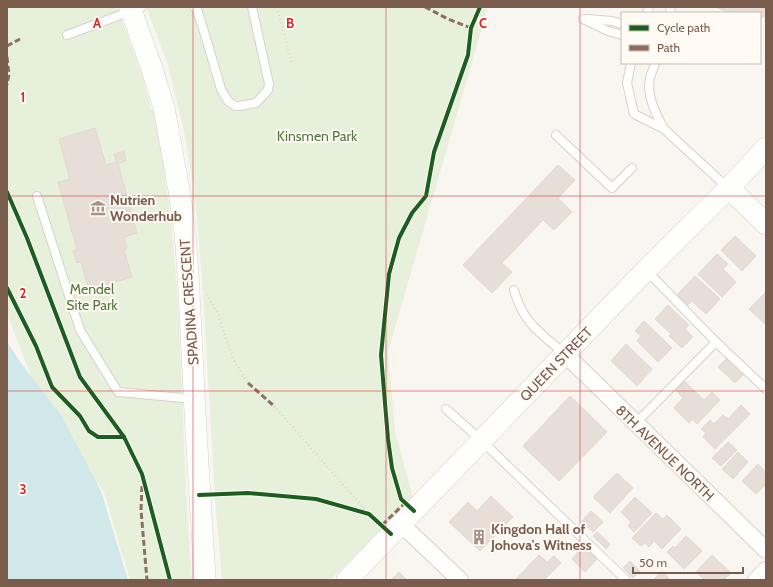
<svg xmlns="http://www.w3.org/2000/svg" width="773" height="587" viewBox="0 0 773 587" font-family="Cabin,sans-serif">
<rect width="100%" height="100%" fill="#f9f5f0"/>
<g fill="#e7f0db">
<path d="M7 7H117L141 72 151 109 154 111 166 175 165 177C185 310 180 446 192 580H130L104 492 54 424 32 378 7 314Z"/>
<path d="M146 7H488L388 352 395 431 413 498 330 580H222L215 498 203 292 197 219 193 183 184 131 167 62Z"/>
</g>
<path fill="#d0e8ea" d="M7 342 21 363 62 417 101 491 128 580H7Z"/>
<g fill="#e6ded7" stroke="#e2d8d2">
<path d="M716 7H766V16L760 18V13H730Z"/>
<path d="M95 128 106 165 117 162 114 154 124 151 126 161 118 163 137 233 124 237 127 248 124 250 132 277 89 290 81 262 77 263 73 251 77 249 58 182 70 179 59 139Z"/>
<path d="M558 165 575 180 558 198 572 212 554 230 543 220 502 263 512 272 492 293 463 265Z"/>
<path d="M735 236 756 256 742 271 721 250Z"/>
<path d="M717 254 728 264 723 269 736 282 722 297 698 274Z"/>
<path d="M695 276 720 299 706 314 692 301 688 305 677 295Z"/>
<path d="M766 292V323L765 324 749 309Z"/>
<path d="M668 305 689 325 685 329 693 337 682 348 669 336 671 334 655 319Z"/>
<path d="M644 321 672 348 658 362 637 341 641 336 635 331Z"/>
<path d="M626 344 652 369 637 386 611 361Z"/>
<path d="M727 358 744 374 735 383 718 367Z"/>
<path d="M684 381 704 400 712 392 720 400 697 424 692 419 689 423 674 408 683 398 676 390Z"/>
<path d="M570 396 607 432 559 481 523 446Z"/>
<path d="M741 405 750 414 715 449 703 437 706 433 701 429 710 420 714 424 723 415 728 419Z"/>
<path d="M728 442 737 450 721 466 712 458Z"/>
<path d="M738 452 748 462 733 479 722 469Z"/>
<path d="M758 464 766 472V484L756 494 742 481Z"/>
<path d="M617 473 633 488 610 513 593 497Z"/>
<path d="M491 496 513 517 480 551 449 522 468 502 477 511Z"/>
<path d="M635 497 652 513 634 532 628 526 631 522 621 512Z"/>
<path d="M591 511 603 522 593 532 582 521Z"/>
<path d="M656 513 663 519 667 515 681 529 662 549 654 541 649 547 645 543 641 546 632 538Z"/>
<path d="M597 532 610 544 606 549 593 536Z"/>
<path d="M686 536 702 551 684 569 667 552 673 546 675 548Z"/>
<path d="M583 546 597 559 585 572 572 559Z"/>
<path d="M539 555 547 562 554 556 561 563 544 580H517L516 579Z"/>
<path d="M712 555 731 573 724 580H705L696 572Z"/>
<path d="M630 561 640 571 633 578 623 568Z"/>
<path d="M662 571 670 580H653Z"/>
<path d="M399 572 407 580H391Z"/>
</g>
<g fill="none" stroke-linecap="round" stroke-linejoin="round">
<g stroke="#d7d1cb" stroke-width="10">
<g id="service">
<path d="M194 7 197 9 206 38 221 89 228 101 235 106H239L256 103 268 90 269 84 252 7"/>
<path d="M647 13 649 7"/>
<path d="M670 13 671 7"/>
<path d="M583 19 608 31 622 35"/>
<path d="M587 19 612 21 622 24"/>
<path d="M67 35 142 7"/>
<path d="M631 63 627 83 634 114 664 129C656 114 646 96 650 78 651 73 654 68 655 63"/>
<path d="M664 129 728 188"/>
<path d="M556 135 612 188 632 168"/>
<path d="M37 196 80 330 118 392 194 399"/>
<path d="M647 271 716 342 766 389"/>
<path d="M514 290C523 323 540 333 565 354"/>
<path d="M446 409 482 441 626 580"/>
<path d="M635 424 716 342"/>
</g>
</g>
<g stroke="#d7d1cb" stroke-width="18">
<g id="minor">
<path d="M565 354 766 550"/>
<path d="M401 524 460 580"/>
<path d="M756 580 766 570"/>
</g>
</g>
<g stroke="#d7d1cb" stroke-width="22">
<g id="tertiary">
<path d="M130 7 151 66 164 108 179 190 185 233 188 273 196 431 205 580"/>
<path d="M729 188 766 224"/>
<path d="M347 580 646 270 729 188 766 148"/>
</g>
</g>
<g stroke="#dcd5d0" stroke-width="2.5" stroke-dasharray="1 3" stroke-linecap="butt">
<path d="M277 7 292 64"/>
<path d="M7 81 9 80"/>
<path d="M207 294 217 312 233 359 248 383"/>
<path d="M274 406 369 514"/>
</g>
<use href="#service" stroke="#fefefd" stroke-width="8"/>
<use href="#minor" stroke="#fefefd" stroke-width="16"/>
<use href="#tertiary" stroke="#fefefd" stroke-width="21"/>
<g stroke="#8d6e63" stroke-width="3" stroke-dasharray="6 3" stroke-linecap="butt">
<path d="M425 7 448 19 471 28"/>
<path d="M7 46 20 39"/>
<path d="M7 57 9 74 7 85"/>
<path d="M248 383 274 406"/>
<path d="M142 486 141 510 147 580"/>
<path d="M382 525 405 503"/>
</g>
<g stroke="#fffaf3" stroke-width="6">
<g id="cycleway">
<path d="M7 192 27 238 80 377 124 437 142 474 170 580"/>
<path d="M7 288 36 346 52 387 80 416 89 431 98 437H124"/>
<path d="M199 495 248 493 316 499 369 514 391 534"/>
<path d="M414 511 401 499 392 468 388 439 381 355 389 274 399 238 412 213 426 196 434 152 468 55 471 28 480 7"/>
</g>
</g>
<use href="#cycleway" stroke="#1b5e20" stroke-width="4"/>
</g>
<path fill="none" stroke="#d62828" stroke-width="1" stroke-opacity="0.55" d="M193 7V580M386 7V580M580 7V580M7 196H766M7 391H766"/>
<defs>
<g id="museum-bare" transform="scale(1.2)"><path d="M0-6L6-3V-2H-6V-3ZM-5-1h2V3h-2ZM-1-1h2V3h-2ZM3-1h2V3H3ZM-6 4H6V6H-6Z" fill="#a69286" stroke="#fffaf3" stroke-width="2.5" paint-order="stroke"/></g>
<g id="building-bare" transform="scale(1.2)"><path d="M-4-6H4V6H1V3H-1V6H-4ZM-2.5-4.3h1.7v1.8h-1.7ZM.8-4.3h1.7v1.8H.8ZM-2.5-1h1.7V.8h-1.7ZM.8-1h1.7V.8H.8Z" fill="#a69286" stroke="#fffaf3" stroke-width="2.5" paint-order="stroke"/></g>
</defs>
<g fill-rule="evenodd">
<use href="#museum-bare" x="98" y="208"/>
<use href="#building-bare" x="479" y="537"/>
</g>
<g text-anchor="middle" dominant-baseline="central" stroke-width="4" stroke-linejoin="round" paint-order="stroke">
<g font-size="14" fill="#537a41" stroke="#fffaf3">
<text x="317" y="136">Kinsmen Park</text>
<text x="92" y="289">Mendel<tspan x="92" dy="16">Site Park</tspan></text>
</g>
<g font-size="14" font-weight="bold" fill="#7a5c4d" stroke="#fffaf3" text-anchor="start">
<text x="110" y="200">Nutrien<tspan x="110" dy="16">Wonderhub</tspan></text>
<text x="491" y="529">Kingdon Hall of<tspan x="491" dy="16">Johova's Witness</tspan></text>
</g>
<g font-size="14" fill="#7a5c4d" stroke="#fffaf3">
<text transform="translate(189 302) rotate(-94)">SPADINA CRESCENT</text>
<text transform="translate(556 364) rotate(-46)">QUEEN STREET</text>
<text transform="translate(665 453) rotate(44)">8TH AVENUE NORTH</text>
</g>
</g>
<g font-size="13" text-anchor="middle" font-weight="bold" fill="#d62828" stroke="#fffaf3" stroke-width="4" stroke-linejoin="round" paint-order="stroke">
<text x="97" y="28">A</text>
<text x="290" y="28">B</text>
<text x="483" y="28">C</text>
<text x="23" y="102">1</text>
<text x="23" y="298">2</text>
<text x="23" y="494">3</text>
</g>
<rect width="773" height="587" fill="none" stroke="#7a5c4d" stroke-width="16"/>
<rect x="621" y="12" width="140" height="52" fill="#fffaf3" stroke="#cabbb1"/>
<rect x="629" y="25" width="20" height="6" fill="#1b5e20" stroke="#cabbb1"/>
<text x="657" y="32" font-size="12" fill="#7a5c4d">Cycle path</text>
<rect x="629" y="45" width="20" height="6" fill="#8d6e63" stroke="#cabbb1"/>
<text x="657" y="52" font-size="12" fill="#7a5c4d">Path</text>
<path d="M633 567v6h110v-6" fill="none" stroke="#7a5c4d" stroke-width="2"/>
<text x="639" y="567" font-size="12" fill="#7a5c4d" stroke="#fffaf3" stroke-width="3" paint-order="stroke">50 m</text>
</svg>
